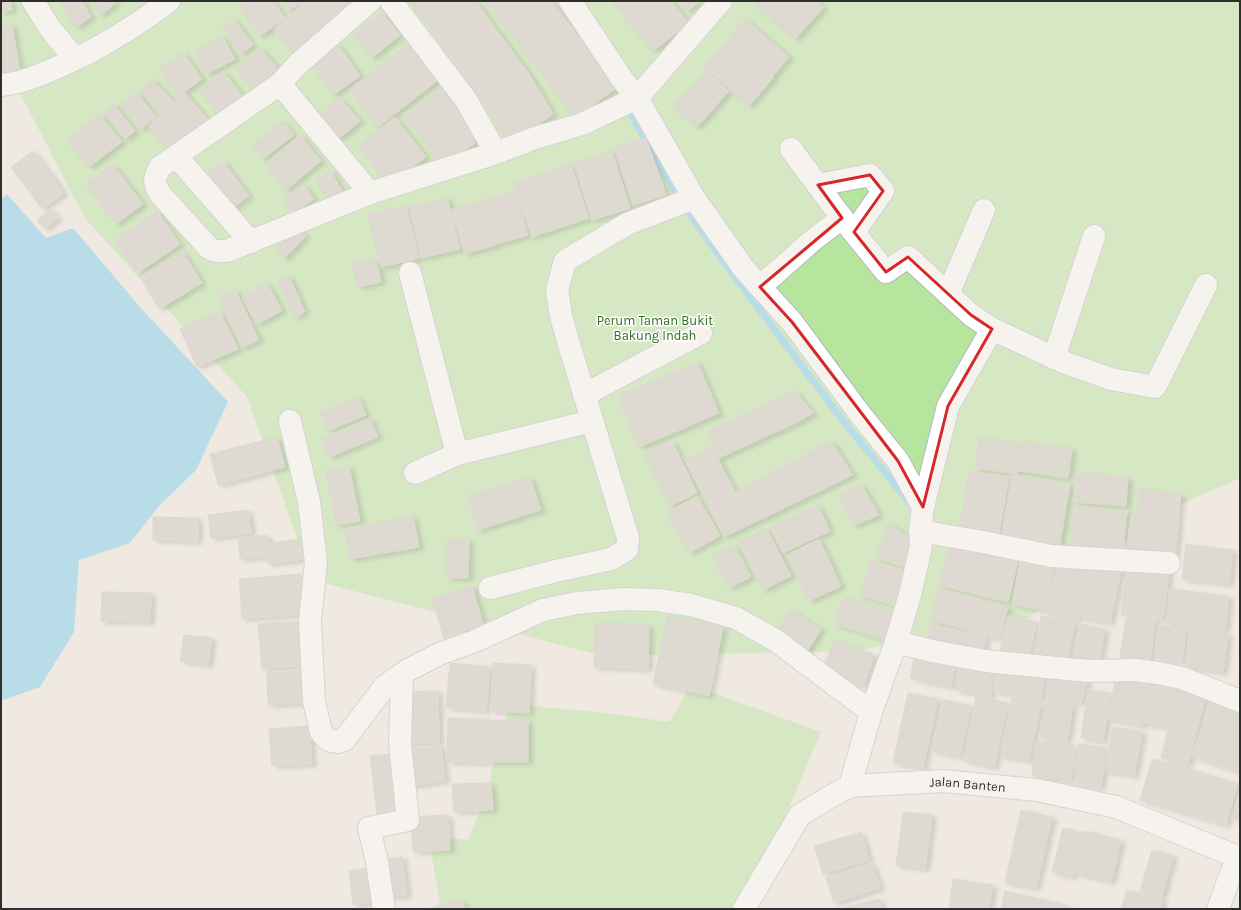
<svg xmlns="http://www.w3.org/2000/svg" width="1241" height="910" viewBox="0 0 1241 910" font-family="Karla,sans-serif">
<defs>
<filter id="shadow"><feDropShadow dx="4.5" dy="2.5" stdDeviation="2" flood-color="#0004"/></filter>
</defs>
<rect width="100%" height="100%" fill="#efe9e1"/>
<g fill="#b6e59e">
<path d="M1 1H1240V478L1161 513 1025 621 854 651 603 656 312 580 247 397 84 217 1 56Z"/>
<path d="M691 685 821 732 750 898 742 909H441L428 835 468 840 487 795 499 733 511 704 607 713 669 722Z"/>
</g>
<path fill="#75cff0" d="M7 194 46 238 73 228 139 306 228 402 196 470 160 505 130 543 79 560 74 632 40 687 1 701V199Z"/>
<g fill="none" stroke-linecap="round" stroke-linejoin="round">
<path stroke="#75cff0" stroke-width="7" d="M626 106 682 203 724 262 841 418 913 507"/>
</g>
<g fill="#cbc7bf" stroke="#cbc5ba" filter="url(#shadow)">
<path d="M1 1H10L12 10 1 12Z"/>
<path d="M60 1H82L91 17 76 27Z"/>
<path d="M90 1H118L101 15Z"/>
<path d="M246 1H273L285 18 260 36 239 6Z"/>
<path d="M282 1H301L302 2 288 11Z"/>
<path d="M305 1H363L299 58 274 29Z"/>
<path d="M410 1H443L421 16Z"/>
<path d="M443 1H476L488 18 445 49 421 16Z"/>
<path d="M485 1H551L557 8 515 39Z"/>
<path d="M612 1H633L620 11Z"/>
<path d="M633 1H671L689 23 653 51 620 11Z"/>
<path d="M679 1H700L687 11Z"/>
<path d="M758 1H817L824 7 795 39 755 4Z"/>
<path d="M557 8 594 57 552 88 515 39Z"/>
<path d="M382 12 400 35 372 58 353 34Z"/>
<path d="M488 18 512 51 468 82 445 49Z"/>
<path d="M234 19 253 45 241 54 222 28Z"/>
<path d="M745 19 789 57 773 76 729 38Z"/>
<path d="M12 25 20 72 1 75V27Z"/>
<path d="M222 36 235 59 207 74 194 52Z"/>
<path d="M729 38 774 77 749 106 704 67Z"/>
<path d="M338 44 360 76 333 95 311 63Z"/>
<path d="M408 44 437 81 414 99 385 62Z"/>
<path d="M260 48 279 70 256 91 236 69Z"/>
<path d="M512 51 528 72 484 103 468 82Z"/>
<path d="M183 52 202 79 179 96 159 69Z"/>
<path d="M594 57 616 88 574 119 552 88Z"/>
<path d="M385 62 414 99 378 127 349 90Z"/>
<path d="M223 71 247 102 223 121 199 89Z"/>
<path d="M706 71 729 91 697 127 673 106Z"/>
<path d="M528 72 553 114 509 145 484 103Z"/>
<path d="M152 79 174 102 161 113 139 91Z"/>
<path d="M443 85 467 116 427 146 403 115Z"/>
<path d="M137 93 156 117 141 129 121 105Z"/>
<path d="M185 93 210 122 173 154 148 126Z"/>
<path d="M340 98 360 121 336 141 316 119Z"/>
<path d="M113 104 135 131 125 139 103 112Z"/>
<path d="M100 114 122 142 89 167 67 139Z"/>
<path d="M467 116 483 137 442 167 427 146Z"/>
<path d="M395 117 426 157 388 185 358 145Z"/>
<path d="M283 121 294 135 263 159 252 145Z"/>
<path d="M300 135 321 161 286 190 265 164Z"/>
<path d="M646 138 666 195 633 205 614 148Z"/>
<path d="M33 151 64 193 42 209 11 167Z"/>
<path d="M612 151 630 208 592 220 574 163Z"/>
<path d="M223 161 249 196 227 212 201 177Z"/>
<path d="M112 164 143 204 116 224 85 184Z"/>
<path d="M571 164 589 218 532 237 513 183Z"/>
<path d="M330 170 347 199 332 207 316 179Z"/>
<path d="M304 185 314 199 293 213 283 198Z"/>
<path d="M515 191 528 235 465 254 451 210Z"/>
<path d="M447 198 460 249 421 258 409 207Z"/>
<path d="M406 206 419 258 381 267 368 215Z"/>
<path d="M50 209 58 218 45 229 37 221Z"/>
<path d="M157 211 180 244 138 273 115 240Z"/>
<path d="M296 226 306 236 284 259 275 249Z"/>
<path d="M182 251 202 283 159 309 140 277Z"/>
<path d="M376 258 381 282 358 287 352 264Z"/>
<path d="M289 276 305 312 295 317 278 281Z"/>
<path d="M267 283 282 311 257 324 242 297Z"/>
<path d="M235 289 259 340 242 348 218 297Z"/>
<path d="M220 311 238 349 197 367 180 329Z"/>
<path d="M697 362 719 413 680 430 658 379Z"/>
<path d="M658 379 680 430 639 447 617 396Z"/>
<path d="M795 391 813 413 800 421 719 458 707 431Z"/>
<path d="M358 397 366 415 328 431 320 412Z"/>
<path d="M370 418 378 437 329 457 321 439Z"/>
<path d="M277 437 285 467 218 485 210 454Z"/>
<path d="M979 438 1022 444 1018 474 975 468Z"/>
<path d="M672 441 697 493 670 506 644 454Z"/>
<path d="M831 441 853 475 724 537 685 460 712 447 735 492Z"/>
<path d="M1024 442 1072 449 1068 478 1019 471Z"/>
<path d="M349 466 360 521 336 525 326 470Z"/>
<path d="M969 471 1009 477 998 541 959 534Z"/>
<path d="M1076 473 1128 477 1126 506 1073 502Z"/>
<path d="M1012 474 1070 484 1058 554 1000 545Z"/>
<path d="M530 477 541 510 478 530 468 496Z"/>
<path d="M861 484 879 515 853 526 839 496Z"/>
<path d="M1139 489 1181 494 1178 519 1137 514Z"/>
<path d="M697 496 720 536 689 553 667 513Z"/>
<path d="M818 505 830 531 783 553 770 527Z"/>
<path d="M1074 506 1127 511 1123 553 1070 547Z"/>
<path d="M248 510 251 533 211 538 208 515Z"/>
<path d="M1131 515 1179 520 1175 556 1127 550Z"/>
<path d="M413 516 419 547 350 559 345 529Z"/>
<path d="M153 517 198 518V541L153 540Z"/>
<path d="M889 522 904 534 919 541 912 570 876 557Z"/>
<path d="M766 528 791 576 763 590 738 542Z"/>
<path d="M267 535 269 556 240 559 238 538Z"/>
<path d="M307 538 310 558 268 564 265 544Z"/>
<path d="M447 539H469L468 578H447Z"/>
<path d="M819 539 841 586 809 601 787 555Z"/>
<path d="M950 540 1019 556 1008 602 939 585Z"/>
<path d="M1186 544 1233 550 1229 584 1182 579Z"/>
<path d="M734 545 751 577 729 588 712 556Z"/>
<path d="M1022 553 1055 560 1045 611 1012 604Z"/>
<path d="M871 560 906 571 895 606 860 595Z"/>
<path d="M1057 561 1089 568 1078 619 1046 612Z"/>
<path d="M1092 561 1122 567 1110 623 1080 617Z"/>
<path d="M1127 566 1169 571 1163 620 1121 615Z"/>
<path d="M301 574 304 614 242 619 239 579Z"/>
<path d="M472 586 485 631 445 643 432 598Z"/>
<path d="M938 588 1008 607 1000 639 930 620Z"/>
<path d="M1170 589 1229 596 1225 630 1166 623Z"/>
<path d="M102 592 151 593 150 622 101 621Z"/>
<path d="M843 597 903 616 894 643 835 624Z"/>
<path d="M789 610 821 629 805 655 774 637Z"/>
<path d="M667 616 723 627 709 696 653 684Z"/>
<path d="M1008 616 1037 622 1029 657 1000 651Z"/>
<path d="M1041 616 1075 622 1066 666 1033 659Z"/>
<path d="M1126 618 1155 621 1150 660 1120 657Z"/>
<path d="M303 621 306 665 262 669 258 624Z"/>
<path d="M595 623 649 625 648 669 594 667Z"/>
<path d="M932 624 986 637 981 659 926 645Z"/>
<path d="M1080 624 1105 629 1098 669 1073 664Z"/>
<path d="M1158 625 1186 628 1182 661 1155 658Z"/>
<path d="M1190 629 1228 634 1223 672 1185 667Z"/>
<path d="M184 635 212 638 208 665 180 661Z"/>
<path d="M834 640 874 655 863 687 822 672Z"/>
<path d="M916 651 957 660 951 687 910 678Z"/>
<path d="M450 663 490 667 486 711 446 707Z"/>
<path d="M493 663 531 665 529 713 491 711Z"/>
<path d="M959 664 994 670 990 696 955 690Z"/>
<path d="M998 664 1046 672 1041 699 993 691Z"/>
<path d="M302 671 304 703 268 705 267 673Z"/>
<path d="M1117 671 1151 677 1142 726 1108 719Z"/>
<path d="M1050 672 1087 679 1082 703 1045 696Z"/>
<path d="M1153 677 1177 682 1168 728 1144 723Z"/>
<path d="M1088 689 1110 693 1103 741 1081 738Z"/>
<path d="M1178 690 1205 697 1188 765 1161 758Z"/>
<path d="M438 691 439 743H405V692Z"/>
<path d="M908 693 938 699 923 768 893 762Z"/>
<path d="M976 696 1008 703 994 767 963 760Z"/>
<path d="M1012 697 1041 703 1029 761 1000 756Z"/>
<path d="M944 700 971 706 960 757 932 751Z"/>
<path d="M1046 700 1073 704 1067 741 1040 737Z"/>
<path d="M1212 700 1240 710V773L1192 756Z"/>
<path d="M448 718 486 719 485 763 447 762Z"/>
<rect x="487" y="720" width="41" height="42"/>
<path d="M309 726 312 764 272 766 269 729Z"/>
<path d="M1113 727 1142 732 1134 776 1105 771Z"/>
<path d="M1036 741 1076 746 1071 781 1032 776Z"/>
<path d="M1078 744 1106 748 1101 787 1074 784Z"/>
<path d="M441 746 445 781 406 786 402 749Z"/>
<path d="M400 753 407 811 377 814 370 756Z"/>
<path d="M1152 759 1237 783 1226 825 1140 800Z"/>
<path d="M491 783 493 810 454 812 452 784Z"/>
<path d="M1240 792V821L1232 818Z"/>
<path d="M1021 810 1052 817 1036 888 1005 882Z"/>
<path d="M903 812 932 815 925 869 896 865Z"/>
<path d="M448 815 450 850 413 852 411 817Z"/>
<path d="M1063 828 1083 833 1072 877 1052 872Z"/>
<path d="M1085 831 1121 840 1111 882 1075 873Z"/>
<path d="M861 832 869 860 823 874 814 846Z"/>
<path d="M1152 850 1173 856 1162 897 1140 891Z"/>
<path d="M402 857 407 895 383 898 378 860Z"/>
<path d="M872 863 880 888 834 903 826 878Z"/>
<path d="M377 867 382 901 353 905 349 871Z"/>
<path d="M953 879 993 885 989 909H949Z"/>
<path d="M1127 890 1163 900 1160 909H1121Z"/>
<path d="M1005 891 1069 906 1068 909H1001Z"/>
<path d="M879 899 882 909H843L842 908Z"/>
<path d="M462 900 465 909H427Z"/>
</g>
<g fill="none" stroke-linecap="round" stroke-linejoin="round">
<g stroke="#b4b7c1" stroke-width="24">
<g id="street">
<path d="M33 1 49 27 75 59"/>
<path d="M370 1 297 65 280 84 160 167C154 179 153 182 160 194L209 248 215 251H227L370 193 496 153 535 138 582 124 637 98 721 1"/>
<path d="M391 1 466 100 496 153"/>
<path d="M570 1 622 79 637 98 694 198 744 269 792 322 860 414 898 461 923 507 920 531 921 546 910 595 896 642 871 712 850 786"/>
<path d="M280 84 370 193"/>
<path d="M1 85C9 84 17 83 25 80 45 74 65 64 84 55 114 39 142 22 169 1"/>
<path d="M791 149 842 218 886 272 908 257 971 315 992 329 1066 363 1111 379 1155 387 1206 285"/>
<path d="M176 156 251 242"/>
<path d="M818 185 870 175 883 191 854 232"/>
<path d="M410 273 457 454"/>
<path d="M760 287 813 240 842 218"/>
<path d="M948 294 984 210"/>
<path d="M1054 358 1094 236"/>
<path d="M584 395 701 333"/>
<path d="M290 421 309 502 316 562 310 621 314 701 321 732 327 739 332 741 338 742 344 740 385 686 408 670 439 654 475 641 543 610 577 603 624 599 658 600 691 605 736 618 775 640 871 712"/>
<path d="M415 473 457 454 592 421"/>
<path d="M923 507 948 406 992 329"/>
<path d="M920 531 983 542 1051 556 1169 563"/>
<path d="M490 588 556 571 611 559 623 552 627 549 628 538 568 341 561 316 557 290 565 261 627 224 694 198"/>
<path d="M896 642 932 651 986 661 1088 671 1135 670 1158 673 1182 678 1240 701"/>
<path d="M384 909 377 862 369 828 408 820 400 744 402 674"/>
<path d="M1218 909 1237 857"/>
</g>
</g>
<g stroke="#b4b7c1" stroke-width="24">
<g id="secondary">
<path id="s1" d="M744 909 800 815 828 798 850 786 943 781 1037 790 1116 807 1240 858"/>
</g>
</g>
<use href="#street" stroke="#fff" stroke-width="22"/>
<use href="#secondary" stroke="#fff" stroke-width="22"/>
</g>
<path d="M0 0H1241V910H0ZM870 175 883 191 854 232 886 272 908 257 971 315 992 329 948 406 923 507 898 461 792 322 760 287 842 218 818 185Z" fill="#efe9e1" fill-opacity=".55" fill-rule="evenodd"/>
<path fill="none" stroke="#d62828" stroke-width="3" stroke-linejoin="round" d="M870 175 883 191 854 232 886 272 908 257 971 315 992 329 948 406 923 507 898 461 792 322 760 287 842 218 818 185Z"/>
<g text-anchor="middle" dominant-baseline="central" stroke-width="3" stroke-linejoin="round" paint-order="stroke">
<g font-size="13" fill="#2c6e1b" stroke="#fff">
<text x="655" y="320">Perum Taman Bukit<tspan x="655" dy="15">Bakung Indah</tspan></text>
</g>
<g font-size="13" fill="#2e2e2e" stroke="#fff">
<text stroke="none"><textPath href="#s1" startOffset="285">Jalan Banten</textPath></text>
</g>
</g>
<rect width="1241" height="910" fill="none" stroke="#2e2e2e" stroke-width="4"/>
</svg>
